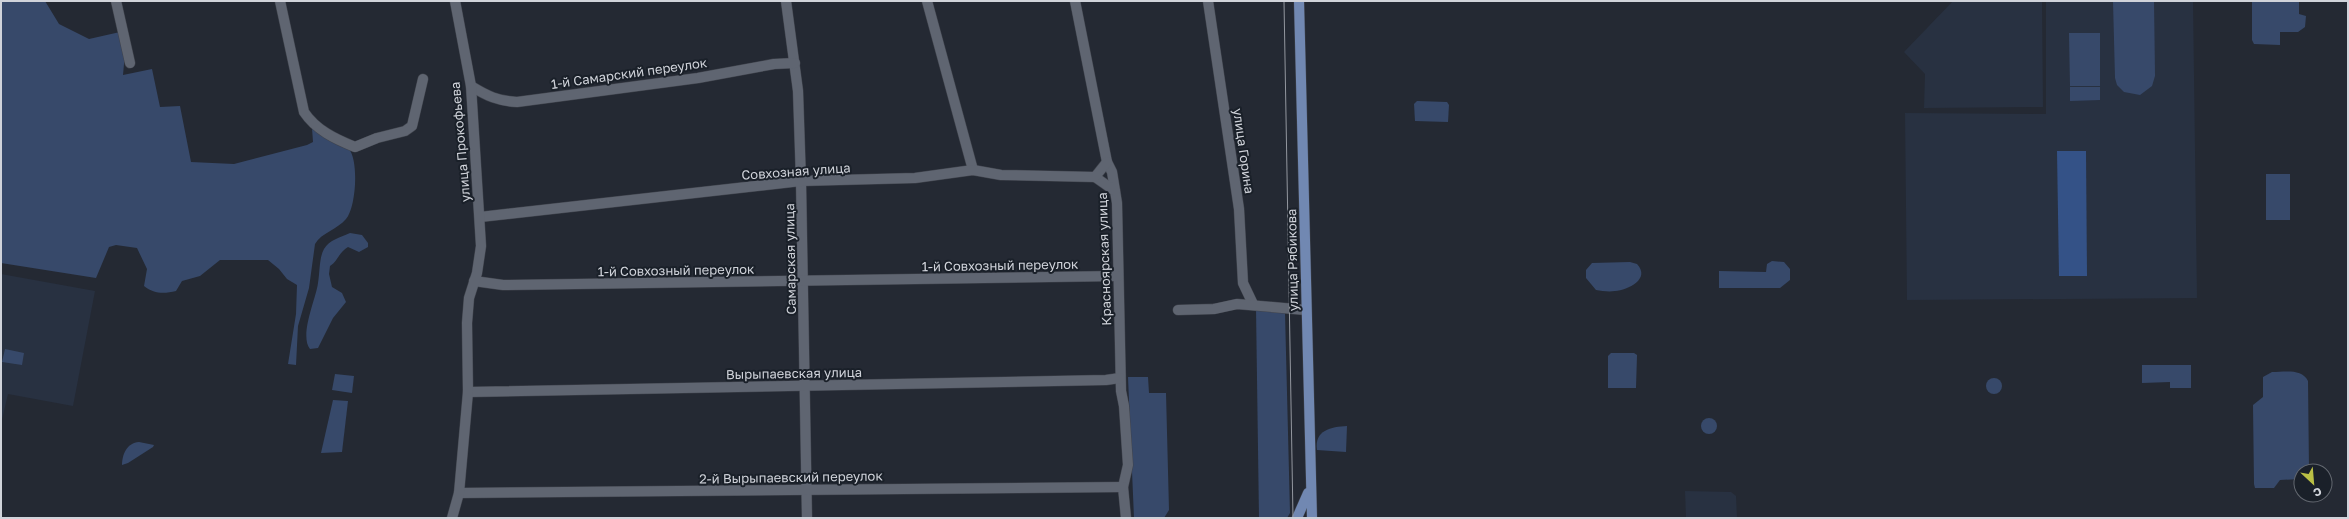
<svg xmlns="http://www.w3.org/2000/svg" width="2349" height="519" viewBox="0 0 2349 519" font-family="'Golos Text',sans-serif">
<rect width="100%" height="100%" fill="#242933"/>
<g fill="#283141">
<path d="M1953 1H2042L2043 107 1924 108 1925 74 1904 52Z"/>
<path d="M2046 1H2193L2197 298 1907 300 1905 113 2046 114Z"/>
<path d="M1 274 95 291 73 406 8 394 1 424Z"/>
<path d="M1685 491 1731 492 1736 496 1737 518H1686Z"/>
</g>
<g fill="#37496a">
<path d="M1 1H45L59 24 89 39 120 32 125 53 123 75 152 69 160 107 180 106 191 162 234 164 307 145 313 142 312 128 349 149C359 161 356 208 346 219 338 229 321 233 315 244L309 288 298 326 296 365 288 364 296 314 297 285 287 279 279 269 268 260H220L200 276 182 281 176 291C164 294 154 294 144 286L147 269 137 248 116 245 109 247 96 278 1 263Z"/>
<path d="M2113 1H2154L2155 76 2152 86 2140 95 2124 92 2117 85 2115 78Z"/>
<path d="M2252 1H2299V14L2306 16 2305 27 2298 32H2280V45L2254 44 2252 40Z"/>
<path d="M2069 33H2100V86H2070Z"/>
<path d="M2070 87H2100V100L2070 101Z"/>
<path d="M1417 101 1447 102 1449 105 1448 122 1415 121 1414 104Z"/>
<rect x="2266" y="174" width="24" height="46"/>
<path d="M350 233 362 235 368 243V247L359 252 348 247C339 252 338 261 330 266L329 274 332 287 342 293 346 302 333 318 318 348 310 349C299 335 316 299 318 283 320 272 319 258 324 249 329 240 341 237 350 233Z"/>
<path d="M1772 261 1784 262 1790 269V280L1780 288H1719V271L1766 272 1767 264Z"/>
<path d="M1630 262 1637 264C1651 279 1628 290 1615 291 1609 292 1602 291 1596 290L1586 278V270L1592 263Z"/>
<path d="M1256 308 1285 313 1290 513 1287 518H1259Z"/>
<path d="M5 349 24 353 22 365 2 362Z"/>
<path d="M1611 353H1634L1637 355 1636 388H1608V356Z"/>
<path d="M2142 365H2191V388H2170V382L2142 383Z"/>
<path d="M2272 372C2284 372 2302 368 2308 381L2309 470 2301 471V479L2280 480 2274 488H2255L2254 484 2253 405 2263 397V377Z"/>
<path d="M335 374 354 376 352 393 332 390Z"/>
<path d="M1128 377H1148L1149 393H1166L1169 510 1164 518H1134Z"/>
<circle cx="1994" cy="386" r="8"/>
<path d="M333 400 348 401 342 452 321 453Z"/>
<circle cx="1709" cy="426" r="8"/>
<path d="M1347 426 1346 452 1317 450C1314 430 1331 427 1347 426Z"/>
<path d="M139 442 154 445 153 447 128 463 122 465C122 454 127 443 139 442Z"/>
</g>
<path fill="#345287" d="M2057 151H2086L2087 276H2059Z"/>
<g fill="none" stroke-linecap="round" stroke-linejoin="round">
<g stroke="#40444d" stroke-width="11">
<g id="minor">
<path d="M116 1 130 63"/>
<path d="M280 1 304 112C316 130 335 139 355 147L377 138 405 131 412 126 423 79"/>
<path d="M786 1 798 91 801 181 807 518"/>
<path d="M927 1 973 170"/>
<path d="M1075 1 1107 162 1112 172 1117 203 1121 391 1124 406 1128 465 1123 487 1126 518"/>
<path d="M1208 1 1239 209 1243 283 1253 304"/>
<path d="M471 86C487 96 498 101 517 102L698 78 774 64 795 63"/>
<path d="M1095 177 1115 191"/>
<path d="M480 217 801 181 915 178 973 170 1001 175 1095 177 1107 162"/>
<path d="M474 281 503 285 1118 276"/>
<path d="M1178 310 1214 309 1237 304 1306 310"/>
<path d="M468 392 1106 380 1120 378"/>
<path d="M459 493 1123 487"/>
<path d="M452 518 459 493 468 392 467 323 469 298 477 273 481 246 471 86 455 1"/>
</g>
</g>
<g stroke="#40444d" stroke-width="11">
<g id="major">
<path d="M1299 1 1312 518"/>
<path d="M1297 518 1308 493"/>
</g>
</g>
<use href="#minor" stroke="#5f6571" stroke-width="10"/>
<use href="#major" stroke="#7188b2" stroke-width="10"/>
<path stroke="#93979f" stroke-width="1" d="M1284 1 1293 518"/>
</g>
<g text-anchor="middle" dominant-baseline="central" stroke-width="4" stroke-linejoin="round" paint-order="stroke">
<g font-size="13" fill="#d0d3da" stroke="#1a2029">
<text transform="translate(629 73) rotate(-8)">1-й Самарский переулок</text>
<text transform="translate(460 142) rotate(-95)">улица Прокофьева</text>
<text transform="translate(1244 151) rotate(82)">улица Горина</text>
<text transform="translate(796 171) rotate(-4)">Совхозная улица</text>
<text transform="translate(790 259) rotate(-91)">Самарская улица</text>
<text transform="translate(1104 259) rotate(-92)">Красноярская улица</text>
<text transform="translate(1292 260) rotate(-91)">улица Рябикова</text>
<text transform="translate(1000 265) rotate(-1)">1-й Совхозный переулок</text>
<text transform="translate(676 270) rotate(-1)">1-й Совхозный переулок</text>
<text transform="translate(794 373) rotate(-1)">Вырыпаевская улица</text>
<text transform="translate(791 477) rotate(-1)">2-й Вырыпаевский переулок</text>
</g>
</g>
<rect width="2349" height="519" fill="none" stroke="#d0d3da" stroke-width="4"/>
<g transform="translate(2313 483) rotate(154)"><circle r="19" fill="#1a2029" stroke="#636870"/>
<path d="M0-3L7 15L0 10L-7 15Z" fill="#bac045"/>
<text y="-6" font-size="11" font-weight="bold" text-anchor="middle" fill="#d0d3da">С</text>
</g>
</svg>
